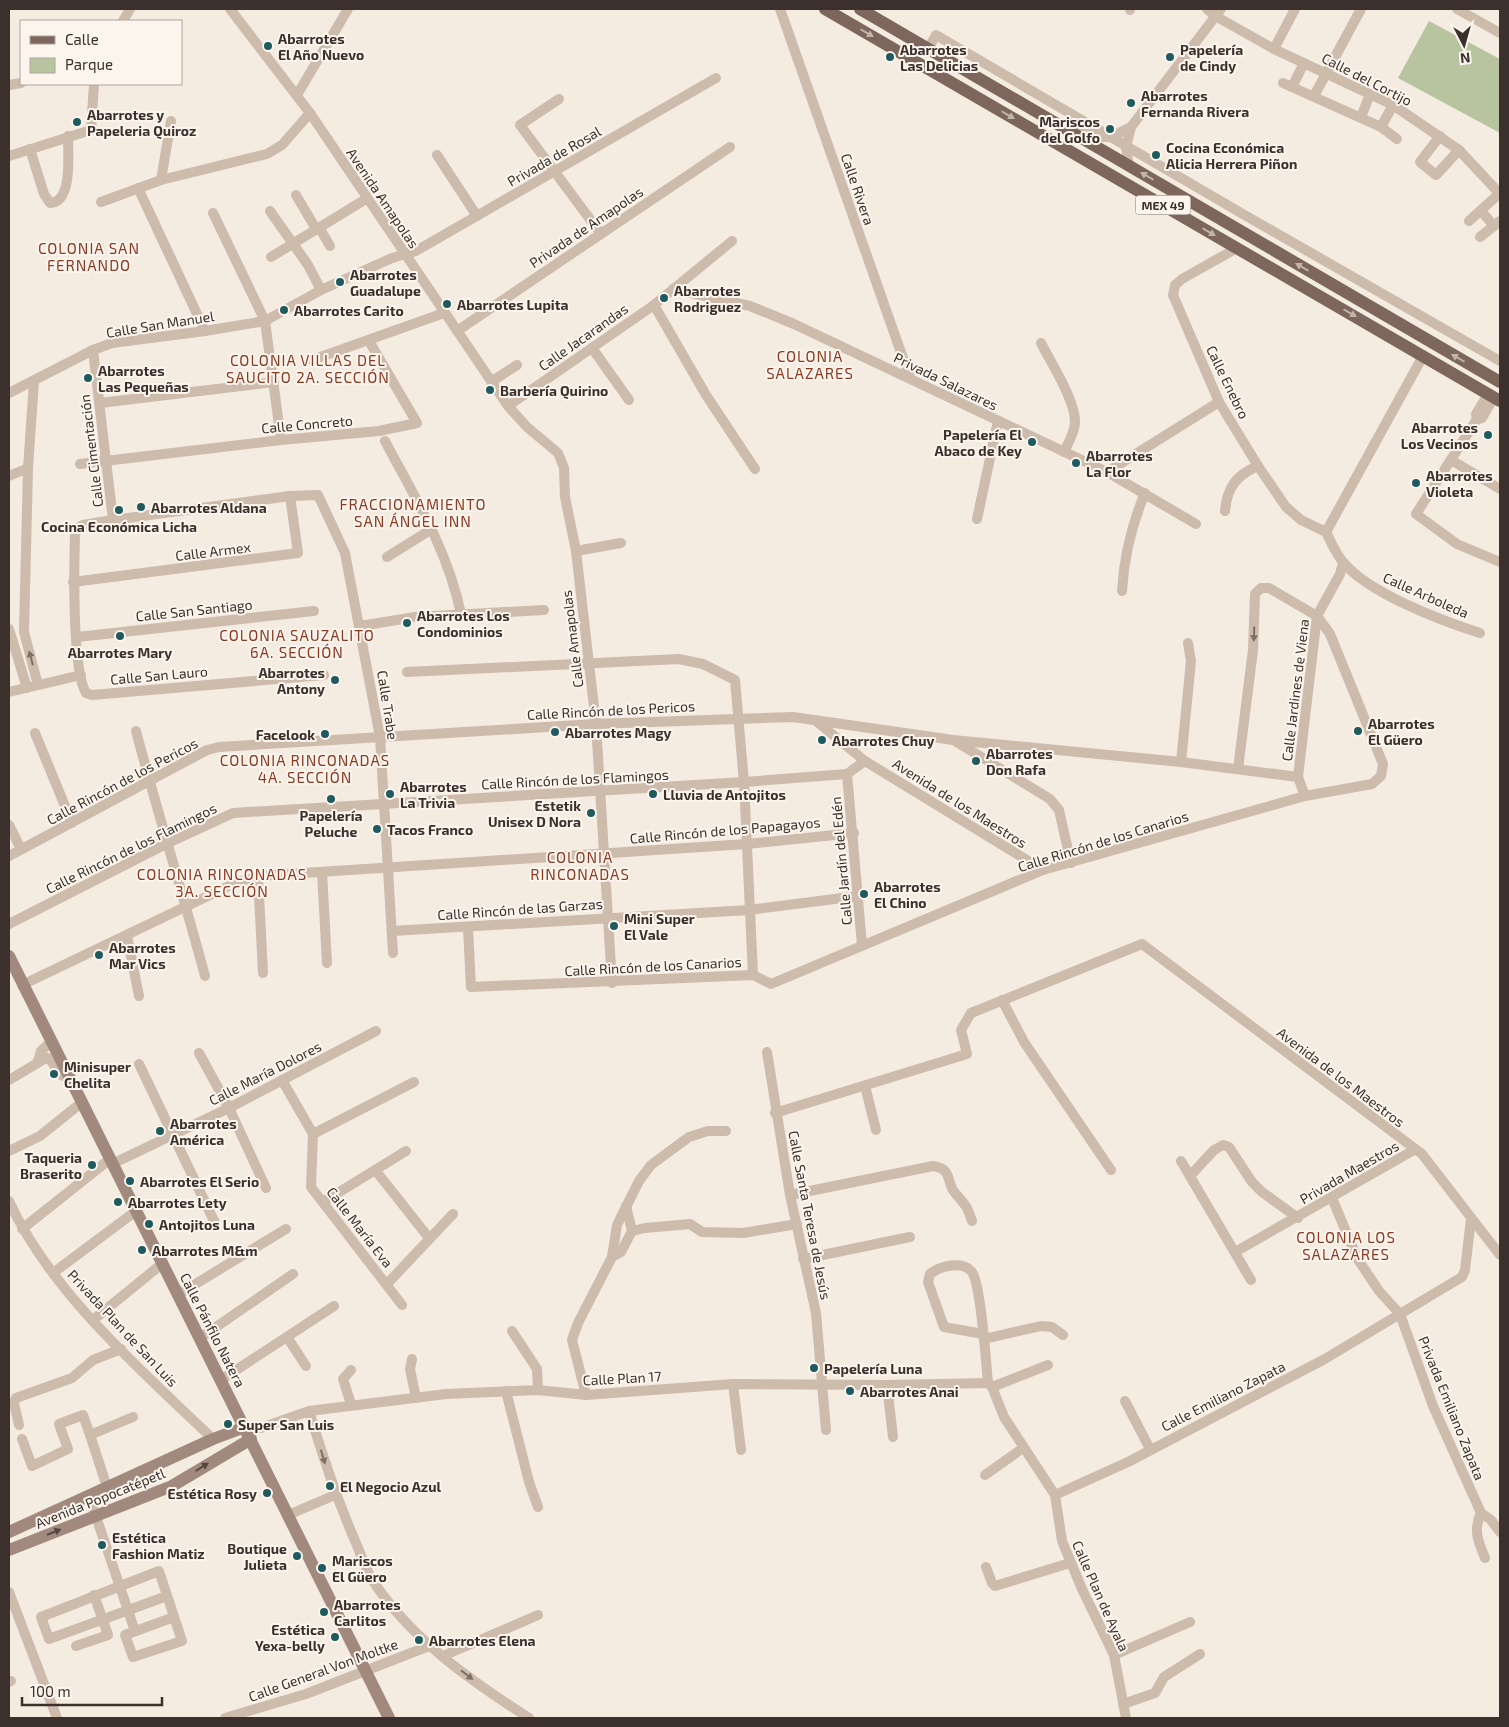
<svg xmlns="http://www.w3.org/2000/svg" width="1509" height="1727" viewBox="0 0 1509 1727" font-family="'Exo 2',sans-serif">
<rect width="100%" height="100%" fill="#f4ebe1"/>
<path fill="#b8c4a0" d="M1429 21 1500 59V133L1398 78Z"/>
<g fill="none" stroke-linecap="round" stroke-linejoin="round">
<g stroke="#cdbbac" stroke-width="10">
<path d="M230 9 310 113 508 406 527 427 558 453 564 468 565 497 576 551 596 724 612 983"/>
<path d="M780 9 910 378"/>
<path d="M1207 9 1217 17 1274 49 1393 105 1459 150 1500 194"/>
<path d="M1457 9 1500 33"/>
<path d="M1130 10V9"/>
<path d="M123 21 130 9"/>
<path d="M928 49 936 35 1248 217 1500 361"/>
<path d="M1274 49 1295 9"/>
<path d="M1283 83 1381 127 1397 139"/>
<path d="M9 85 21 83"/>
<path d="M1292 87 1304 63"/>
<path d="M297 95 348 9"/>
<path d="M1314 96 1361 9"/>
<path d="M559 99 520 125 601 234"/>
<path d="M1361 117 1370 94"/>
<path d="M1381 127 1393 105"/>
<path d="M1073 132C1104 135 1100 144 1131 127"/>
<path d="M1440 136 1420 162 1436 175 1459 150"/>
<path d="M30 149 44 194 50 203C73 203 68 153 68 136"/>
<path d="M437 155 477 216"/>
<path d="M9 156 91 130 94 84"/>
<path d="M1129 166 1126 147 1131 127 1221 9"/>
<path d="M161 180 171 121"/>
<path d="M138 188 205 331"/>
<path d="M296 195 316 229"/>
<path d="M101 202 161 180 267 154 282 145 310 113"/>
<path d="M270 211 308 265 321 290"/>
<path d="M1481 211 1494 226"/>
<path d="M213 213 265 321 281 440"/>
<path d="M1469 221 1500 193"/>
<path d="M319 227 330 246"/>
<path d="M1480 237 1500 221"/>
<path d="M1237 248 1182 279 1175 285 1173 295 1219 402 1258 466 1286 507 1301 520 1326 532"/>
<path d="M271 257 366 199"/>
<path d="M673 289 750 306 794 324 1107 472 1196 524"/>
<path d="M654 305 706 395 755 469"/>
<path d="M457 331 730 147"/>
<path d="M1041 343C1051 363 1076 401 1075 423 1074 434 1068 443 1064 452"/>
<path d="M592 348 629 400"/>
<path d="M93 350 113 520"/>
<path d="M312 360 444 313"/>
<path d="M34 381 28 468 24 632 38 685"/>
<path d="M491 382 517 365"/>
<path d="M9 393 93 350 112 343 205 331 265 321 321 290 392 258 416 251 716 78"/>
<path d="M1488 394 1476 414 1477 419 1416 514 1457 544 1500 562"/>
<path d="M100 403 274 382"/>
<path d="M508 406 654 305 732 241"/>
<path d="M1477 419 1482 418 1494 397"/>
<path d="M385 441C415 498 448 550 461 614"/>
<path d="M1451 460 1500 489"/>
<path d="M80 464 281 440 379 431 417 423 369 341"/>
<path d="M1107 472 1219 402"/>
<path d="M9 476 28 468"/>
<path d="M1225 511C1227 488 1236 475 1258 466"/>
<path d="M977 519 998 421"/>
<path d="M1326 532 1423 356"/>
<path d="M1326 532C1331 542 1336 554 1343 562 1368 593 1442 621 1480 633"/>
<path d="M576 551 621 543"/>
<path d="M387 557 432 529"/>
<path d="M73 582 298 553 290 496"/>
<path d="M1122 591C1124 556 1132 524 1145 493"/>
<path d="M360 626 415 617 544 610"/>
<path d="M9 629 27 688"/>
<path d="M77 637 314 611"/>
<path d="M407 672 679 659 703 664 735 680 744 782 753 975"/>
<path d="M324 675 92 695 86 693C72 670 74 566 75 535L77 528 83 525 113 520 290 496 318 495 345 553 380 737 393 953"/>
<path d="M9 692 81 675"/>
<path d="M816 721 865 761 1043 870"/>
<path d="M136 731C158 814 183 894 205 976"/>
<path d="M35 733 72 823"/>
<path d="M955 741 1050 799 1059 810 1071 863"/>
<path d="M1181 762 1191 661 1188 643"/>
<path d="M847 774 862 945"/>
<path d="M1305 796 1298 777 1317 616 1340 574 1343 563"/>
<path d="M9 825 21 849"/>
<path d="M9 856 207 750 219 747 596 724 793 717 953 740 1181 762 1298 777"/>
<path d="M322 872 327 963"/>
<path d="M258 876 263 973"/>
<path d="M9 924 166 844 233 813 744 782 847 774 865 761"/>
<path d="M468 927 471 987 753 975 771 984 1043 870 1305 796 1372 784 1381 776 1383 764 1330 634 1317 616 1269 588H1261L1255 594 1253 650 1238 769"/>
<path d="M392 931 749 910 858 896"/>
<path d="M127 936 139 996"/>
<path d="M22 985 235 883 258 876 747 844 854 833"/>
<path d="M1002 1000 1024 1042 1111 1170"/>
<path d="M767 1052 790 1195 816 1313 826 1430"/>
<path d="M199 1053 229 1108 266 1188"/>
<path d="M38 1061 41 1051 51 1042"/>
<path d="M139 1064 215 1223"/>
<path d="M9 1080 46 1058H49L61 1075 69 1078"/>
<path d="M282 1080 313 1134 311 1187 402 1305"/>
<path d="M865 1086 876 1130"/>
<path d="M775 1113 967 1054 961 1030 971 1013 1142 944 1422 1154 1500 1255"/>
<path d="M313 1134 414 1082"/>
<path d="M9 1151 40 1136 81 1103"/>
<path d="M1181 1161 1251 1280"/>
<path d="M112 1164 229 1108 376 1031"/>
<path d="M376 1171 429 1238"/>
<path d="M1190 1176 1214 1150 1223 1145 1229 1147 1252 1182 1262 1192 1298 1218"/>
<path d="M790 1195 933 1166C954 1169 945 1183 956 1194 966 1206 967 1206 972 1221"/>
<path d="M1332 1198 1357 1258 1379 1291 1400 1314 1433 1406 1481 1513"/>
<path d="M9 1201C51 1293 141 1370 213 1439"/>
<path d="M323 1202 406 1151"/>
<path d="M626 1206 632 1231"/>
<path d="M22 1229 110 1159"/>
<path d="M1235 1252 1414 1150"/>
<path d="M612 1257 621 1252 632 1231 645 1228 690 1224 702 1232 743 1233 797 1224"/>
<path d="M803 1259 910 1237"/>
<path d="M53 1273 136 1211"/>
<path d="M387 1284 453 1214"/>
<path d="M179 1294 286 1229"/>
<path d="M93 1320 163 1263"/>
<path d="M512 1331 537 1369 538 1390"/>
<path d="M983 1334 944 1327 928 1282 930 1274C940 1266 963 1260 972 1272 981 1285 986 1363 988 1383"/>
<path d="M287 1337 306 1366"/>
<path d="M200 1338 293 1274"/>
<path d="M984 1339 1041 1326 1052 1327 1063 1335"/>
<path d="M412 1359 410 1369 416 1398"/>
<path d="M351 1370 343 1379 351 1404"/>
<path d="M221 1380 334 1306"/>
<path d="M988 1383 992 1387 1004 1417 1055 1495 1062 1541 1082 1589 1114 1655 1126 1718"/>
<path d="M733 1384 741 1450"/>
<path d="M887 1385 893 1437"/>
<path d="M992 1387 1048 1365"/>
<path d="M506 1391 529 1482 538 1507"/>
<path d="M586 1395 572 1340 578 1323 612 1257 617 1225 639 1181 651 1165 689 1137 708 1131H726"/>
<path d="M1125 1401 1150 1449"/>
<path d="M309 1411C323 1456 337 1500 356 1543 361 1555 366 1570 373 1581 411 1639 471 1681 529 1718"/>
<path d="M19 1425 14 1403 16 1398 72 1378 93 1360 121 1349"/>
<path d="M245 1427 261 1428 309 1411 446 1394 538 1390 586 1395 733 1384 887 1385 988 1383"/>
<path d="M90 1435 107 1487"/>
<path d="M22 1439 32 1466 68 1449 59 1424 83 1415 90 1435 133 1417"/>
<path d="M985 1475 1023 1448"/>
<path d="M1055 1495 1128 1462 1323 1360 1462 1277 1465 1270 1471 1219"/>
<path d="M89 1496 135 1631"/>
<path d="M1481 1513C1473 1530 1478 1541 1485 1558"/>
<path d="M1481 1513 1491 1520 1500 1532"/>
<path d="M288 1515 335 1495"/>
<path d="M986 1567 992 1583 995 1586 1070 1563"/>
<path d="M9 1592 57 1718"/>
<path d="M167 1596 49 1639 41 1617 159 1571 182 1641 133 1657 125 1635 174 1617"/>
<path d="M76 1646 108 1635 94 1595"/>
<path d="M1114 1655 1190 1622"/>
<path d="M443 1656 538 1615"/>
<path d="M9 1682 11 1681"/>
<path d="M1123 1704 1155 1693 1164 1677 1200 1654"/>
<path d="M225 1718 306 1694 429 1646"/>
</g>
<g stroke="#a18a7d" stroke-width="12">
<path d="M9 956 389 1718"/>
<path d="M9 1532 213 1439 245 1427"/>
<path d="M9 1550 172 1486 251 1439"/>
</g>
<g stroke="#7d675c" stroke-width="12">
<path d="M825 9 1500 401"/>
<path d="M860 9 1500 382"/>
</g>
</g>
<defs><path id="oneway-solid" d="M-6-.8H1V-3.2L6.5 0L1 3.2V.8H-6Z" transform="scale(1.25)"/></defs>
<g fill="#c2b5ac">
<use href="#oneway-solid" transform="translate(867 33) rotate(30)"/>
<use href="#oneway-solid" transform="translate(1008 115) rotate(30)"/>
<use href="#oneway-solid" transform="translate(1147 176) rotate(-150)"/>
<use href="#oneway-solid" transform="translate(1209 232) rotate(30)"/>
<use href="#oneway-solid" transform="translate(1302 267) rotate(-150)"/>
<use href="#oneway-solid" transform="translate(1350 313) rotate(30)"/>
<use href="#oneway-solid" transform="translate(1458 358) rotate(-150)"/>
</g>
<g fill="#7d6f65">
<use href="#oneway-solid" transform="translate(1254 634) rotate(92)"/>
<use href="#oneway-solid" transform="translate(31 658) rotate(-105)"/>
<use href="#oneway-solid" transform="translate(323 1457) rotate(73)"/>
<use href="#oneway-solid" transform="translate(467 1675) rotate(38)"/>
</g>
<g fill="#544640">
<use href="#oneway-solid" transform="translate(202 1467) rotate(-32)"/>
<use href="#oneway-solid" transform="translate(54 1532) rotate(-22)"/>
</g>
<g fill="#1f5a5e" stroke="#fbf5ee" stroke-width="2">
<circle cx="268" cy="46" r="5"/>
<circle cx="890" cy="57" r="5"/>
<circle cx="1170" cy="57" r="5"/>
<circle cx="1131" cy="103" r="5"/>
<circle cx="77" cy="122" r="5"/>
<circle cx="1110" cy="129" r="5"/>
<circle cx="1156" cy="155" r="5"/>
<circle cx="340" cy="282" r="5"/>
<circle cx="664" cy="298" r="5"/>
<circle cx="447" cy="304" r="5"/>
<circle cx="284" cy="310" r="5"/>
<circle cx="88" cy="378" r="5"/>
<circle cx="490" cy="390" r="5"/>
<circle cx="1488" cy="435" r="5"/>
<circle cx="1032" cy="442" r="5"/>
<circle cx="1076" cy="463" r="5"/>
<circle cx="1416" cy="483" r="5"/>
<circle cx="141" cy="507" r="5"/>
<circle cx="119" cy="510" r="5"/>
<circle cx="407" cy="623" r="5"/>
<circle cx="120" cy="636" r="5"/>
<circle cx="335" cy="680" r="5"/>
<circle cx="1358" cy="731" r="5"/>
<circle cx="555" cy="732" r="5"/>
<circle cx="325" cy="734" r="5"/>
<circle cx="822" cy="740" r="5"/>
<circle cx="976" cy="761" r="5"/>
<circle cx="390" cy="794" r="5"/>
<circle cx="653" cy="794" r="5"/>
<circle cx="331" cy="799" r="5"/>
<circle cx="591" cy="813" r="5"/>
<circle cx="377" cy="829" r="5"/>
<circle cx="864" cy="894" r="5"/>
<circle cx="614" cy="926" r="5"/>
<circle cx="99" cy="955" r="5"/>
<circle cx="54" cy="1074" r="5"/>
<circle cx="160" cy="1131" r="5"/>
<circle cx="92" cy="1165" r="5"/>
<circle cx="130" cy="1181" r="5"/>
<circle cx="118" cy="1202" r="5"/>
<circle cx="149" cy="1224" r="5"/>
<circle cx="142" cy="1250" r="5"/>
<circle cx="814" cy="1368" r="5"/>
<circle cx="850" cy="1391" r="5"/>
<circle cx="228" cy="1424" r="5"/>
<circle cx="330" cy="1486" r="5"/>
<circle cx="267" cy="1493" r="5"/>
<circle cx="102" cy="1545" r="5"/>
<circle cx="297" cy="1556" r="5"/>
<circle cx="322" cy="1568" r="5"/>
<circle cx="324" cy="1612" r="5"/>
<circle cx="335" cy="1637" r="5"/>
<circle cx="419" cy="1640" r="5"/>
</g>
<g text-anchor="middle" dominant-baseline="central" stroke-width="4" stroke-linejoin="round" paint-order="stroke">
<rect fill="#fbf5ee" stroke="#756b66" stroke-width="1" x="1135.5" y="195.5" width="55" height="19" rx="4"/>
<g font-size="12" font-weight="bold" fill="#3b302b">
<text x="1163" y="205">MEX 49</text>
</g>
<g font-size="14" font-weight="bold" fill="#3b302b" stroke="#fbf5ee" text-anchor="start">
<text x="278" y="38">Abarrotes<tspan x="278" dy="16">El Año Nuevo</tspan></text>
<text x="900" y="49">Abarrotes<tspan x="900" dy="16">Las Delicias</tspan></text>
<text x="1180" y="49">Papelería<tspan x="1180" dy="16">de Cindy</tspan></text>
<text x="1141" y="95">Abarrotes<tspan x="1141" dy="16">Fernanda Rivera</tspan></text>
<text x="87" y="114">Abarrotes y<tspan x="87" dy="16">Papeleria Quiroz</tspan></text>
<text x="1100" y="121" text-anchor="end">Mariscos<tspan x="1100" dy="16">del Golfo</tspan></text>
<text x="1166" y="147">Cocina Económica<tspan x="1166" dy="16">Alicia Herrera Piñon</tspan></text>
<text x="350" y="274">Abarrotes<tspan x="350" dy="16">Guadalupe</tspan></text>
<text x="674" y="290">Abarrotes<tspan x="674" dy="16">Rodriguez</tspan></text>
<text x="457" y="304">Abarrotes Lupita</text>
<text x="294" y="310">Abarrotes Carito</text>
<text x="98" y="370">Abarrotes<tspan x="98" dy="16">Las Pequeñas</tspan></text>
<text x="500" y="390">Barbería Quirino</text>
<text x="1478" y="427" text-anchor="end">Abarrotes<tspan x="1478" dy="16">Los Vecinos</tspan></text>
<text x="1022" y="434" text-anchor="end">Papelería El<tspan x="1022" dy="16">Abaco de Key</tspan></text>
<text x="1086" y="455">Abarrotes<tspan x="1086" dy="16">La Flor</tspan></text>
<text x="1426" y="475">Abarrotes<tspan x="1426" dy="16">Violeta</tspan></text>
<text x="151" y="507">Abarrotes Aldana</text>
<text x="119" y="526" text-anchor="middle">Cocina Económica Licha</text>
<text x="417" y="615">Abarrotes Los<tspan x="417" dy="16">Condominios</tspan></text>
<text x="120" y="652" text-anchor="middle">Abarrotes Mary</text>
<text x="325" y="672" text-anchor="end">Abarrotes<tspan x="325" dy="16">Antony</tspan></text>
<text x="1368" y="723">Abarrotes<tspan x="1368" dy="16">El Güero</tspan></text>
<text x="565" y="732">Abarrotes Magy</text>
<text x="315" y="734" text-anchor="end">Facelook</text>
<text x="832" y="740">Abarrotes Chuy</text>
<text x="986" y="753">Abarrotes<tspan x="986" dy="16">Don Rafa</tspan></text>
<text x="400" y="786">Abarrotes<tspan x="400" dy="16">La Trivia</tspan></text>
<text x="663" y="794">Lluvia de Antojitos</text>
<text x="581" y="805" text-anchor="end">Estetik<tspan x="581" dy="16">Unisex D Nora</tspan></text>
<text x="331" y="815" text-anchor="middle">Papelería<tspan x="331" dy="16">Peluche</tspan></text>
<text x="387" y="829">Tacos Franco</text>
<text x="874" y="886">Abarrotes<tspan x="874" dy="16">El Chino</tspan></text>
<text x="624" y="918">Mini Super<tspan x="624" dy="16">El Vale</tspan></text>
<text x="109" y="947">Abarrotes<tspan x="109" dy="16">Mar Vics</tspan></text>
<text x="64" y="1066">Minisuper<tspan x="64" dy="16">Chelita</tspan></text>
<text x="170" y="1123">Abarrotes<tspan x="170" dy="16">América</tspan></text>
<text x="82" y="1157" text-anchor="end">Taqueria<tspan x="82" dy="16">Braserito</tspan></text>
<text x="140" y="1181">Abarrotes El Serio</text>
<text x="128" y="1202">Abarrotes Lety</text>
<text x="159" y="1224">Antojitos Luna</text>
<text x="152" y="1250">Abarrotes M&amp;m</text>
<text x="824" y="1368">Papelería Luna</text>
<text x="860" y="1391">Abarrotes Anai</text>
<text x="238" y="1424">Super San Luis</text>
<text x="340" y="1486">El Negocio Azul</text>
<text x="257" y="1493" text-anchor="end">Estética Rosy</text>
<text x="112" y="1537">Estética<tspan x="112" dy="16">Fashion Matiz</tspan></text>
<text x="287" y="1548" text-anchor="end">Boutique<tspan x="287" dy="16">Julieta</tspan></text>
<text x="332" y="1560">Mariscos<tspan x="332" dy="16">El Güero</tspan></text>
<text x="334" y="1604">Abarrotes<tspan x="334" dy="16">Carlitos</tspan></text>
<text x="325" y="1629" text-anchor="end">Estética<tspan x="325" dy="16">Yexa-belly</tspan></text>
<text x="429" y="1640">Abarrotes Elena</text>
</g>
<g font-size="14" fill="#3b302b" stroke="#fbf5ee">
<text transform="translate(1367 79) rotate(27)">Calle del Cortijo</text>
<text transform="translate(554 156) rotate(-30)">Privada de Rosal</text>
<text transform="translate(858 189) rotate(71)">Calle Rivera</text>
<text transform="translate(383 198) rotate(56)">Avenida Amapolas</text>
<text transform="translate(586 227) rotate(-34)">Privada de Amapolas</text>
<text transform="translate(160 324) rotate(-9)">Calle San Manuel</text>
<text transform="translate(583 337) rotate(-35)">Calle Jacarandas</text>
<text transform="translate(946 381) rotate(26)">Privada Salazares</text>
<text transform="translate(1228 382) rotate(64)">Calle Enebro</text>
<text transform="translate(307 424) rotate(-5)">Calle Concreto</text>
<text transform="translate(91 451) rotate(-97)">Calle Cimentación</text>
<text transform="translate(213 551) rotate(-7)">Calle Armex</text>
<text transform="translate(1426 595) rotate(24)">Calle Arboleda</text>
<text transform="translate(194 610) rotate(-6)">Calle San Santiago</text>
<text transform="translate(572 639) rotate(-97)">Calle Amapolas</text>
<text transform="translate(159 675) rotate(-5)">Calle San Lauro</text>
<text transform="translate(1295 690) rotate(-83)">Calle Jardines de Viena</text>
<text transform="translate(388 705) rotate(81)">Calle Trabe</text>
<text transform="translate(611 710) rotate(-3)">Calle Rincón de los Pericos</text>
<text transform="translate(575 779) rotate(-3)">Calle Rincón de los Flamingos</text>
<text transform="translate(122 781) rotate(-28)">Calle Rincón de los Pericos</text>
<text transform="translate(960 803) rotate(32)">Avenida de los Maestros</text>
<text transform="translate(725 830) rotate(-5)">Calle Rincón de los Papagayos</text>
<text transform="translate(1103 841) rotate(-17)">Calle Rincón de los Canarios</text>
<text transform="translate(131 848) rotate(-26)">Calle Rincón de los Flamingos</text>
<text transform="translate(841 861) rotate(-95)">Calle Jardín del Edén</text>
<text transform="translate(520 909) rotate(-4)">Calle Rincón de las Garzas</text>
<text transform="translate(653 966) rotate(-3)">Calle Rincón de los Canarios</text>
<text transform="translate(265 1073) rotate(-27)">Calle María Dolores</text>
<text transform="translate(1341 1077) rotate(37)">Avenida de los Maestros</text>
<text transform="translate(1349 1172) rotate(-30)">Privada Maestros</text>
<text transform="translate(810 1215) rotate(79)">Calle Santa Teresa de Jesús</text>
<text transform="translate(360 1227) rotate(52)">Calle María Eva</text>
<text transform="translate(123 1328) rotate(47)">Privada Plan de San Luis</text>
<text transform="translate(213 1330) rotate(63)">Calle Pánfilo Natera</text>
<text transform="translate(622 1378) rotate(-3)">Calle Plan 17</text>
<text transform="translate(1223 1396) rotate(-27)">Calle Emiliano Zapata</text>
<text transform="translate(1452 1408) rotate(68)">Privada Emiliano Zapata</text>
<text transform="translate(100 1498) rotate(-22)">Avenida Popocatépetl</text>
<text transform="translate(1101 1596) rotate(66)">Calle Plan de Ayala</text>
<text transform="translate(323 1670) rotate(-20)">Calle General Von Moltke</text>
</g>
<g font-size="15" letter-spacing="1" fill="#8c3b22" stroke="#fbf5ee">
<text x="89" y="248">COLONIA SAN<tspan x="89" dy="17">FERNANDO</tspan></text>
<text x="810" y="356">COLONIA<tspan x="810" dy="17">SALAZARES</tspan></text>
<text x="308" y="360">COLONIA VILLAS DEL<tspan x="308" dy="17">SAUCITO 2A. SECCIÓN</tspan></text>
<text x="413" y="504">FRACCIONAMIENTO<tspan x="413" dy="17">SAN ÁNGEL INN</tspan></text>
<text x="297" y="635">COLONIA SAUZALITO<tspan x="297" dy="17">6A. SECCIÓN</tspan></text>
<text x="305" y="760">COLONIA RINCONADAS<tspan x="305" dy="17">4A. SECCIÓN</tspan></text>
<text x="580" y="857">COLONIA<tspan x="580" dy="17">RINCONADAS</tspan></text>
<text x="222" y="874">COLONIA RINCONADAS<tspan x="222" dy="17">3A. SECCIÓN</tspan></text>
<text x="1346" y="1237">COLONIA LOS<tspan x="1346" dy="17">SALAZARES</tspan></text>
</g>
</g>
<rect width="1509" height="1727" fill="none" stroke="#3b302b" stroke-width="20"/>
<rect x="20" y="20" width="162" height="65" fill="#fbf5ee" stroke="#aea6a0"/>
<rect x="30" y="36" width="25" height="8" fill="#7d675c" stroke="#aea6a0"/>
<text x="65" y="45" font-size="15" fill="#3b302b">Calle</text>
<rect x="30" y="58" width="25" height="15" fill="#b8c4a0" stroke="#aea6a0"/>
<text x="65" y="70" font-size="15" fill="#3b302b">Parque</text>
<g transform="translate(1464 45) rotate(174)" stroke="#fbf5ee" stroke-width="4" paint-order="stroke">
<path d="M0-4L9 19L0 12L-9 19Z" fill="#3b302b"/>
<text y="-8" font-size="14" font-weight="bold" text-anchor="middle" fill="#3b302b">N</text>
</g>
<path d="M22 1697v8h140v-8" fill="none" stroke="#3b302b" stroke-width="2.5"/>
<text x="30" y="1697" font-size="15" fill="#3b302b" stroke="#fbf5ee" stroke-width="4" paint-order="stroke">100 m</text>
</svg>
